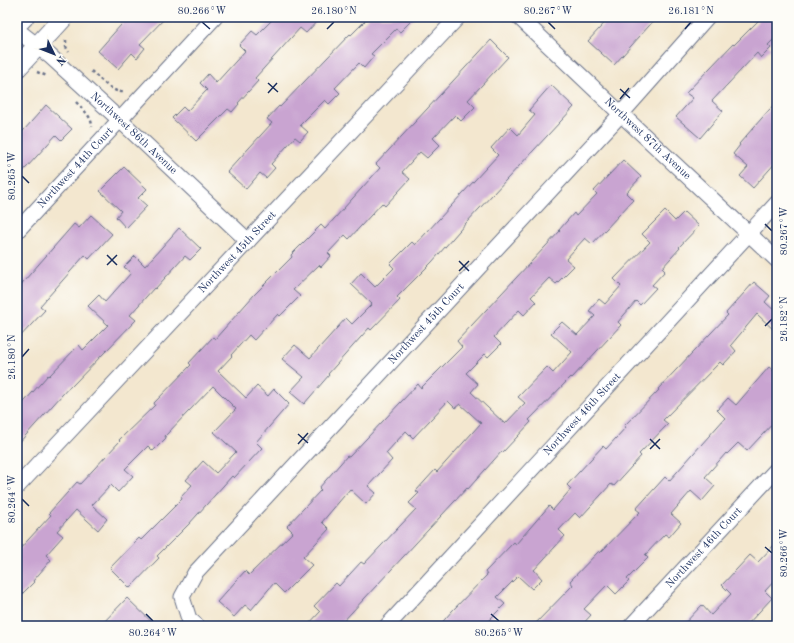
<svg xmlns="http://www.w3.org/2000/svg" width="794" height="643" viewBox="0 0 794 643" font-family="'Old Standard TT',serif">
<rect width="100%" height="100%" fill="#fdfcf7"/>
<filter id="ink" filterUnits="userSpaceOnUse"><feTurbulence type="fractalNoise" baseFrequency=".025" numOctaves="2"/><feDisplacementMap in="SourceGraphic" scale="8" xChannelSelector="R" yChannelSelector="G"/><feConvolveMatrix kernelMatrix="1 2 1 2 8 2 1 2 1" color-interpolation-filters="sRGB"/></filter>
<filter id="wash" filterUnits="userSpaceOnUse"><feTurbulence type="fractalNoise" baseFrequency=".012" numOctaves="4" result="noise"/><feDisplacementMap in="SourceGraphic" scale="16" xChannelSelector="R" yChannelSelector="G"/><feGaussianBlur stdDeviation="0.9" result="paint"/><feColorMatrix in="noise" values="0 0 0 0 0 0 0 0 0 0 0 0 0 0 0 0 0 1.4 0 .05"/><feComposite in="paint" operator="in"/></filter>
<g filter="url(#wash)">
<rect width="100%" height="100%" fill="#f3e7cf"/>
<g id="blocks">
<g fill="#c9a4d1">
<path d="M128 17H166L140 44 145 48 137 58 132 53 118 69 98 51Z"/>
<path d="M275 17H321L306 33 300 28 255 78 258 81 238 103 239 104 232 112 228 109 196 141 172 118 183 107 187 111 207 90 200 83 208 74 216 83 245 51 239 45 252 31 257 35Z"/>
<path d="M369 17H415L400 32 396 29 371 54 374 56 364 68 359 63 335 88 340 93 329 104 325 100 300 125 308 132 300 141 295 137 271 164 275 168 266 178 260 173 246 189 227 172 272 123 267 119 279 106 280 107 350 34 351 35Z"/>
<path d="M610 17H657L614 65 588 41Z"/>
<path d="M762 17H769L777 25V36L768 45 771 48 761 58 757 53 712 101 723 111 700 138 676 117 693 98 686 93 733 44 734 45Z"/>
<path d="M491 40 508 57 468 100 475 107 461 121 455 115 433 138 440 145 427 158 420 152 402 172 410 179 385 206 382 203 349 239 345 235 328 253 331 256 321 267 319 265 293 290 300 296 280 316 278 314 254 340 249 335 231 355 232 356 218 371 246 398 257 386 268 396 274 389 289 404 256 442 262 448 234 478 232 476 189 524 157 556 159 558 130 588 110 568 139 538 141 540 182 499 181 497 192 485 186 480 203 461 216 473 236 452 214 432 236 409 213 386 165 436 166 438 153 451 148 446 125 469 133 476 118 492 111 485 92 505 107 519 98 530 76 510 57 531 63 536 46 555 51 560 33 581 34 582 17 599V552L51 515 49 513 77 482 80 484 120 441 119 440 155 405 154 403 191 365 189 363 213 337 215 339 254 295 292 257 291 255 321 225 325 229 380 168 376 164Z"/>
<path d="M551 85 574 107 466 223 432 262 397 297 400 300 371 330 369 328 328 374 329 375 304 404 290 392 304 377 282 359 295 345 310 358 346 318 352 324 372 304 351 284 361 273 375 287 394 268 390 264 412 242 415 245 498 155 491 148 510 127 518 135 535 115 529 110Z"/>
<path d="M777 101V161L753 188 740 176 748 167 733 154 740 145 739 144Z"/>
<path d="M46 105 72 129 61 140 56 135 17 178V138Z"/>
<path d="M623 160 641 177 626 193 633 200 592 244 585 238 574 250 566 259 574 266 556 284 549 278 531 297 536 302 524 315 519 310 494 337 501 344 488 357 485 354 466 373 478 384 471 392 505 424 525 403 518 397 547 367 553 373 572 352 551 333 562 322 577 335 595 316 589 311 599 299 605 304 621 286 614 279 650 242 642 234 665 211 675 221 684 212 699 226 679 247 680 248 662 268 665 271 652 285 656 288 640 305 636 301 618 322 621 325 572 378 571 377 529 420 531 422 503 452 502 451 468 489 467 488 339 626H307L320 612 314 606 336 583 339 586 361 562 364 564 416 509 409 503 419 493 416 491 435 470 437 472 481 423 460 404 455 408 448 401 413 438 406 431 386 453 392 460 368 486 376 493 366 504 350 489 322 522 329 529 303 557 312 565 284 593 274 583 251 610 245 605 234 617 217 602 245 571 249 575 293 532 287 526 321 490 319 488 347 456 349 457 418 384 421 388 462 347 457 341 560 231 559 230 574 213 576 216 597 194 594 191Z"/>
<path d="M124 167 147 189 138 198 147 206 126 228 116 217 121 211 100 191Z"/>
<path d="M91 215 112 234 89 259 85 255 40 306 45 310 17 340V289L74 224 79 228Z"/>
<path d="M179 228 201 249 190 260 185 256 155 289 154 288 130 315 136 320 72 386 71 385 17 445V410L48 375 49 376 79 345 83 350 108 325 88 306 99 295 105 302 131 273 124 267 135 256 145 266Z"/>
<path d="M754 282 770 296 765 302 777 313V333L757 314 731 345 736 351 723 365 720 362 663 420 668 424 639 454 641 456 614 486 611 484 580 518 575 513 559 530 565 536 534 570 542 579 532 589 518 576 497 597 505 604 483 626H439L452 611 487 575 485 572 514 542 516 544 549 506 553 510 571 489 567 485 603 446 606 449 626 427 624 426 659 390 658 389 728 315 726 313Z"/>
<path d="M769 367 777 374V419L747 451 738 443 727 454 726 453 705 477 715 486 702 501 691 491 671 514 681 523 669 537 665 534 645 555 648 558 627 579 629 581 616 594 607 585 584 609 591 615 581 626H533L573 585 570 581 599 551 600 553 640 512 636 509 665 477 669 481 725 418 717 410 728 398 736 405Z"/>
<path d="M777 542V578L765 591 772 598 746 626H682L702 605 711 615 731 594 722 585 750 555 758 562Z"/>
<path d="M127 598 156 626H100Z"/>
</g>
</g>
</g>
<g filter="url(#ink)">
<use href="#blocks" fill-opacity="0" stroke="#676f86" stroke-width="1"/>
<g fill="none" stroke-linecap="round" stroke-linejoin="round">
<g stroke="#676f86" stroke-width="17">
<g id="minor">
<path id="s1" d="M519 17 621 114 777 260"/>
<path id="s2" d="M17 30 50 56 121 121 248 241"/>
<path id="s3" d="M17 231 215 17"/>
<path id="s4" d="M17 487 458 17"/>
<path id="s5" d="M197 626 189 619 182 597 195 573 621 114 707 17"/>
<path id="s6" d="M387 626 777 203"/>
<path id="s7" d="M631 626 777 469"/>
</g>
</g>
<g stroke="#676f86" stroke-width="21">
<g id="tertiary">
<path d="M17 24 24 17"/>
<path d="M17 68 64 17"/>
</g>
</g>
<g stroke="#676f86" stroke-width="2.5" stroke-dasharray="3 3" stroke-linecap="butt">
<path d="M66 40V47L69 52"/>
<path d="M91 71C101 79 111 93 124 92"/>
<path d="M37 72 47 76"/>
<path d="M17 89 21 84"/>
<path d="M76 102C83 110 92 116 92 127"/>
</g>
<use href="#minor" stroke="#fff" stroke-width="15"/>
<use href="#tertiary" stroke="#fff" stroke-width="19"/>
</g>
</g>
<path fill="none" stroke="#1b2f5e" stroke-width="1.5" d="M202 22 210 29M548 22 555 29M327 29 334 22M685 29 691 22M268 83 278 92M620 89 630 98M268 93 277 83M620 99 629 88M22 176 29 183M765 224 772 231M107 255 117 265M459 261 469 271M107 265 117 255M459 271 469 261M765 326 772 319M22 357 29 349M298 434 308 443M650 439 660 449M298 444 308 433M650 449 660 439M22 499 29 506M765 547 772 553M146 614 153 621M491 614 499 621"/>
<g text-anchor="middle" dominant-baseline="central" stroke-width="3.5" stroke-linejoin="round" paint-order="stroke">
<g font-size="11" fill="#1b2f5e" stroke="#fdfcf7">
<text stroke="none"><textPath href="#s2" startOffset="156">Northwest 86th Avenue</textPath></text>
<text stroke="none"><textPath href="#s1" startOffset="177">Northwest 87th Avenue</textPath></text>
<text stroke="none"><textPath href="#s3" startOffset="86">Northwest 44th Court</textPath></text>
<text stroke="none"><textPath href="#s4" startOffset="322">Northwest 45th Street</textPath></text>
<text stroke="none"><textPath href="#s5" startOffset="401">Northwest 45th Court</textPath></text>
<text stroke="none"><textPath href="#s6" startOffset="288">Northwest 46th Street</textPath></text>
<text stroke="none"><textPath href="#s7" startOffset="107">Northwest 46th Court</textPath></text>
</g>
</g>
<rect width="794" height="643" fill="none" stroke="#fdfcf7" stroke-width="44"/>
<g transform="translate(54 54) rotate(133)" stroke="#fdfcf7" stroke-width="3" paint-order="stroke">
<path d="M0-3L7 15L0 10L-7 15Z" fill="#1b2f5e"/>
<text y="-6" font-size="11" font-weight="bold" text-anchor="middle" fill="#1b2f5e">N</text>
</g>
<rect x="22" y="22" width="750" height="599" fill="none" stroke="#1b2f5e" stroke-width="1.5"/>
<g font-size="10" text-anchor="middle" fill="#1b2f5e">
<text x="202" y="14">80.266°W</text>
<text x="334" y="14">26.180°N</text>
<text x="548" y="14">80.267°W</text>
<text x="691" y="14">26.181°N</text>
<text transform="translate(11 176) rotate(-90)" y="4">80.265°W</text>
<text transform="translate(783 231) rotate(-90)" y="4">80.267°W</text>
<text transform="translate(783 319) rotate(-90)" y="4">26.182°N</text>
<text transform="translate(11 357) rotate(-90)" y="4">26.180°N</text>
<text transform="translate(11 499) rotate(-90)" y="4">80.264°W</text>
<text transform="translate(783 553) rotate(-90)" y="4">80.266°W</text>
<text x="153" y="636">80.264°W</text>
<text x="499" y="636">80.265°W</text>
</g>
</svg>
